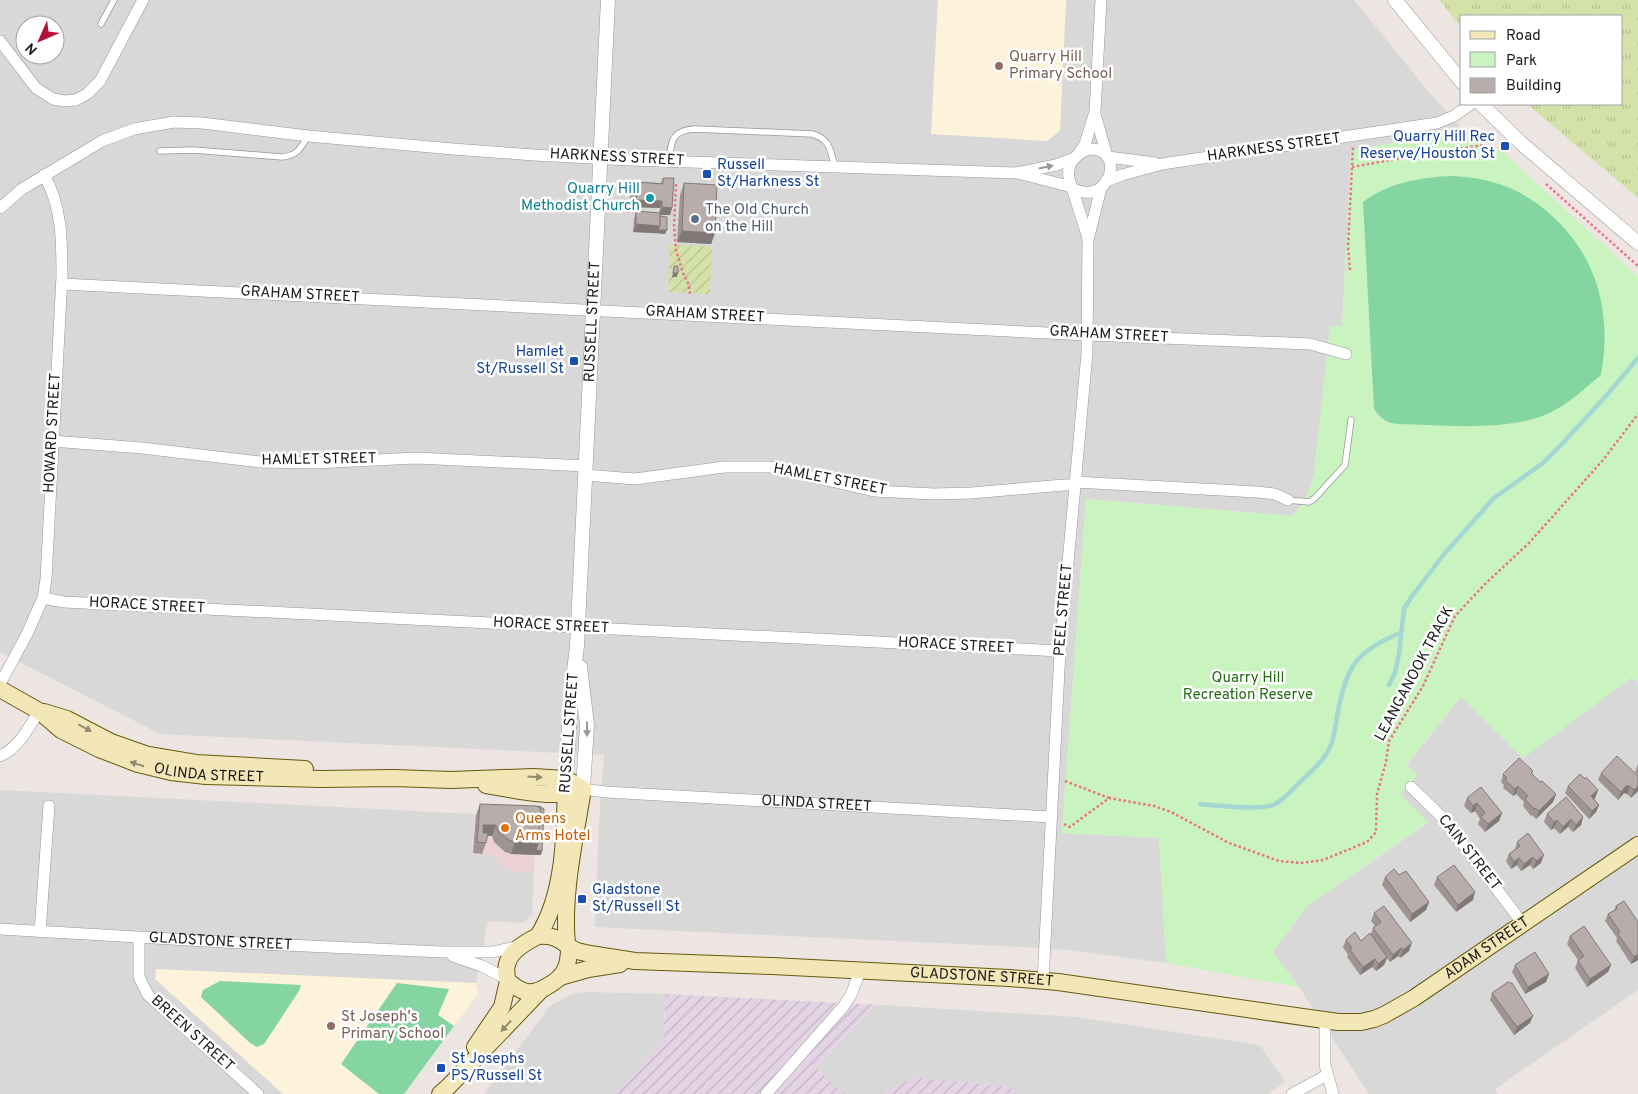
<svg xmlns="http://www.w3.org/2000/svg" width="1638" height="1094" viewBox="0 0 1638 1094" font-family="Overpass,sans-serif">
<defs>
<pattern id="industrial-furrows" width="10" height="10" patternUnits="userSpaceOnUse" patternTransform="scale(1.25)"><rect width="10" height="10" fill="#e3d3e4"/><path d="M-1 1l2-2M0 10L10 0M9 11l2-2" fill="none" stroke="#c2b5c3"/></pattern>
<pattern id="grass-tufts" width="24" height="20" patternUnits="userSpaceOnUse" patternTransform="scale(1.25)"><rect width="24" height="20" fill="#d4e2aa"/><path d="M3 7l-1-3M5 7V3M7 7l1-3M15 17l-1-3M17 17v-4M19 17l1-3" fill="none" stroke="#b5c192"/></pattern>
<pattern id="garden-furrows" width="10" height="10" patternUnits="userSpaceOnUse" patternTransform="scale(1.25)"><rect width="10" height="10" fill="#d4e2aa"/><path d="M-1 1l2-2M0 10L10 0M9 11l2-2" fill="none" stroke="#b5c192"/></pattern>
</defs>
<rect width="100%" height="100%" fill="#ece5e1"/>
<g fill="#d9d8d8" fill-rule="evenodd">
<path d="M0 0H1354L1428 91 1460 126 1449 133 1351 150 1342 327 1331 326 1314 474 1308 494 1298 510 1292 516 1086 499 1062 833 1159 838 1166 963 1069 950 1021 947 595 927 599 822 604 755 160 734 0 652ZM25 25H55V55H25Z"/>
<path d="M1632 677 1638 682V990L1495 1089 1498 1094H1369L1299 987 1273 952 1307 906 1428 823 1400 794 1406 766 1461 697 1523 758Z"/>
<path d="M0 790 474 814 472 854 493 855 498 863 505 868 515 871 534 872 532 915 522 923 488 921 476 983 479 993 404 1094H0Z"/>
<path d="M585 992 666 994 663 1041 615 1094H484L550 1006 571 994Z"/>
<path d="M882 1005 1076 1017 1260 1045 1285 1082 1268 1094H1013L1012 1087 915 1077 881 1094H845L816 1068 870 1009Z"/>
</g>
<path fill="#ecd1d7" d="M474 814 537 817 534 872 511 871 501 865 493 855 472 854Z"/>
<g fill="url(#industrial-furrows)">
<path d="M666 994 882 1005 870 1009 816 1068 845 1094H615L663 1041Z"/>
<path d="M915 1077 1012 1087 1013 1094H881Z"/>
</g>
<g fill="#fcf3da">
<path d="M938 0H1066L1060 131 1047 141 931 134Z"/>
<path d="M156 969 476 983 479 993 404 1094H283L155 979Z"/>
</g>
<path fill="url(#grass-tufts)" d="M1439 0H1638V198L1527 104H1622V16H1462V28Z"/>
<path fill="#c9f4c0" d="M1460 126 1484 147 1501 150 1638 277V682L1632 677 1523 758 1461 697 1406 765 1417 775 1400 794 1428 822 1307 906 1273 952 1299 987 1166 963 1159 838 1062 833 1086 499 1292 516C1305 505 1309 490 1314 474L1330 326 1342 327 1351 150 1449 133Z"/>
<path fill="url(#garden-furrows)" d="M670 244 712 247 710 294 668 292Z"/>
<g fill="#84d5a1">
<path d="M1454 176C1469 177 1484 179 1499 184 1518 190 1536 201 1551 215 1598 257 1612 314 1601 375 1586 387 1572 401 1555 410 1515 433 1444 425 1398 424 1387 423 1381 419 1374 409L1363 202C1390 182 1421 177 1454 176Z"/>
<path d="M220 981 301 985 299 991 264 1044 257 1047 249 1042 201 997 203 990Z"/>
<path d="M397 983 449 989 438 1015 454 1026 404 1094H379L341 1064Z"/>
</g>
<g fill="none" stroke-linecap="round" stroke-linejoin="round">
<g stroke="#a4d6d4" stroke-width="4.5">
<path d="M1389 685 1395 673 1399 654 1404 609 1412 596 1445 553 1494 498 1543 463 1560 446 1606 396 1638 358"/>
<path d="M1200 804C1218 806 1257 810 1273 805 1283 801 1291 791 1299 783 1311 772 1325 760 1331 745 1335 735 1336 722 1338 711 1347 665 1357 651 1400 633"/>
</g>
<g stroke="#989898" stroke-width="7">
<g id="service">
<path d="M101 24 114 0"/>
<path d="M160 151 193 150 282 157C298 155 300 149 308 136"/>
<path d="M669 161C671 141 672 130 695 129L812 134C831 139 830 151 835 167"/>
<path d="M1288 500 1309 502 1315 498 1345 465 1351 420"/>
</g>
</g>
<g stroke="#989898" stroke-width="12">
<g id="minor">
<path d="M0 41 36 88 53 99 64 101 76 100 87 94 100 81 143 0"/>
<path d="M1095 114 1107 156"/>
<path d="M1089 149C1128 148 1109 209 1072 188 1064 170 1070 156 1089 149Z"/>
<path d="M1077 156 1085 144 1095 112 1101 0"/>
<path d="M1108 157 1155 163"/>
<path d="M1018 173 1072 187"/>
<path d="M1106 181 1122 175 1162 164 1437 123 1454 116 1471 104"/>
<path d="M1072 188 1088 238"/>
<path d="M0 208 22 189 102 141 134 129 174 122 202 123 308 136 453 149 534 155 630 160 1016 173 1056 165 1075 158"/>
<path d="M62 284 1088 335 1310 344 1346 354"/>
<path d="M52 441 142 448 260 462 314 463 416 458 586 466"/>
<path d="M585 475 635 479 724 467H770L874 491 934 494 971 493 1064 485H1075"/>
<path d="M1075 482 1257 492 1275 494 1288 500"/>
<path d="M43 598 64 602 1060 651"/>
<path d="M0 684 27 634 43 598 46 579 62 276C62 241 62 206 44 175"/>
<path d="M0 756C19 748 29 727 39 711"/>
<path d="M1411 787 1444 819 1523 924"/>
<path id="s1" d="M583 789 606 792 1051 817"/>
<path id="s2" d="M0 929 240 943 442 952H493L519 946"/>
<path d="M40 932 49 806"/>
<path d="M139 937V977L148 995 258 1094"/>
<path d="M453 956 482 966 507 979"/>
<path d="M1043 981 1060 651 1087 353 1088 240 1101 188"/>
<path d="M1325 1021V1065L1333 1094"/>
<path d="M766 1094 843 1007 851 995 860 971"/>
<path d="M1292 1094 1327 1075"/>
</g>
</g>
<g stroke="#989898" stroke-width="15">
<g id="tertiary">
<path d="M1395 0 1462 82"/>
<path d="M1481 104 1521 143 1638 243"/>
<path d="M580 667 587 725 583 789"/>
<path id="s3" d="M566 779 571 695 577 646 608 0"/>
</g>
</g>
<g stroke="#66590d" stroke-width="18">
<g id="secondary">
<path id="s4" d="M0 689 39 711 61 730 99 749 138 764 171 772 206 776 321 779 394 778 451 780 533 777 566 779 583 789"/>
<path d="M44 712 67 719 111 742 148 755 196 763 305 769"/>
<path d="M486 785C513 789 550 799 576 791"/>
<path d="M538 936C551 935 559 938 569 947 569 964 566 975 551 984 533 996 524 995 508 981 500 957 520 945 538 936Z"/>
<path d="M538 936C566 892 565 829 566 779"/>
<path d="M567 945C562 895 575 839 583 789"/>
<path id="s5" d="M569 947 577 951 590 954 635 961 772 966 1009 978 1058 982 1338 1022H1361L1374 1019 1384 1015 1414 998 1638 845"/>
<path d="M560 977 588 969 620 964"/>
<path d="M475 1047 502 1007 508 981"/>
<path d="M440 1094 449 1086 540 991"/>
</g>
</g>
<g stroke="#ed7084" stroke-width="2.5" stroke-dasharray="2.5 2.5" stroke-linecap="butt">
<path d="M1352 167 1435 152 1485 145"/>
<path d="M676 184 674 227 676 250 683 273 689 285 690 295"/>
<path d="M1546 184 1638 266"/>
<path d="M627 212H638"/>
<path d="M1350 270 1348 246 1353 147"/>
<path d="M1065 781 1109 798"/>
<path d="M1064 824 1070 827 1109 798 1154 806 1171 812 1229 843 1279 861 1301 863 1323 860 1367 842 1376 832 1377 794 1386 762 1389 741 1423 686 1455 616 1486 583 1529 543 1603 460 1638 414"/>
</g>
<use href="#service" stroke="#fff" stroke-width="5.5"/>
<use href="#minor" stroke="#fff" stroke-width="11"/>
<use href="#tertiary" stroke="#fff" stroke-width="14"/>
<use href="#secondary" stroke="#f3e7b7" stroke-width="16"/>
</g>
<g fill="#9e9593">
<path d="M663 178 672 208 670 215H660L665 234 633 232 634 219 636 211 659 213 660 208 634 207V202H630V195L633 187H635L637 182 661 183Z"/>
<path d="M684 183 715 233 711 244 677 242 680 195Z"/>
<path d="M1638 764V775L1635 772Z"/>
<path d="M1533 771 1532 774 1540 782 1556 794 1553 802 1536 819 1532 815 1531 816 1523 806 1524 802 1516 794 1513 796 1503 788 1504 785 1501 782 1503 774Z"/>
<path d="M1601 773 1638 791 1631 798 1627 794 1624 793 1618 800 1598 780Z"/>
<path d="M1568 786 1598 790 1595 798 1594 799 1599 805 1596 812 1589 819 1565 793Z"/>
<path d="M1467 798 1502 813 1499 821 1485 832 1478 824 1480 819 1475 811 1471 813 1464 806Z"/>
<path d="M480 804 541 855 511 854 505 852 494 842 492 836H487L486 843 482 854 473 853 476 815Z"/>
<path d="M1547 814 1583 817 1581 825 1573 832 1568 827 1560 834 1554 828 1551 830 1544 822Z"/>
<path d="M1517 842 1541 863 1533 869 1530 865 1521 871 1517 865 1511 869 1506 861 1509 854 1515 850Z"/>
<path d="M1399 875 1429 902 1426 910 1410 922 1382 885 1385 877Z"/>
<path d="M1437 877 1473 900 1456 912 1434 885Z"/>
<path d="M1616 906 1638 960 1631 964 1616 941 1617 938 1605 921 1608 914 1614 910Z"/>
<path d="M1374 913 1409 951 1400 958 1398 956 1390 962 1387 958 1384 965 1376 971 1372 967 1360 975 1347 957 1348 955 1343 947 1346 940 1361 941 1371 934 1373 928 1375 926 1371 921Z"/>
<path d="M1570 936 1611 965 1608 972 1587 987 1575 968 1578 960 1567 944Z"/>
<path d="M1515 965 1549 974 1546 982 1525 994 1512 972Z"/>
<path d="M1492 993 1530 1023 1514 1035 1490 1000Z"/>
</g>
<g fill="#817978">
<path d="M633 195H637L634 202H630Z"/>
<path d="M636 200 662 201 660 208 634 207Z"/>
<path d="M662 207 672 208 670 215H659Z"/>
<path d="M636 224 660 226 657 233 633 232Z"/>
<path d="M658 230H667L665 234 657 233Z"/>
<path d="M682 231 715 233 711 244 677 242Z"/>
<path d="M673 273H678L677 277H672Z"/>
<path d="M1518 786 1516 794 1513 796 1515 789Z"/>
<path d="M1626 786H1630L1627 794 1624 793 1618 800 1621 792Z"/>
<path d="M1638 786V791L1631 798 1634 790Z"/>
<path d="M1598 790 1595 798 1588 804 1591 796Z"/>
<path d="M1556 794 1553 802 1536 819 1539 811Z"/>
<path d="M1477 803 1475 811 1471 813 1473 806Z"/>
<path d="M1599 805 1596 812 1589 819 1592 811Z"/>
<path d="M1502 813 1499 821 1485 832 1488 824Z"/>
<path d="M1583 817 1581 825 1573 832 1576 825Z"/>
<path d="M1571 819 1568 827 1560 834 1563 827Z"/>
<path d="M1557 820 1554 828 1551 830 1554 822Z"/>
<path d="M483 825H496L492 836H479Z"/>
<path d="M515 842 538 844 542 851 541 855 511 854Z"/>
<path d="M1544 855 1541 863 1533 869 1536 861Z"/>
<path d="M1533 857 1530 865 1521 871 1524 864Z"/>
<path d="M1519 858 1517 865 1511 869 1514 862Z"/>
<path d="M1475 892 1473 900 1456 912 1458 905Z"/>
<path d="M1429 902 1426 910 1410 922 1412 914Z"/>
<path d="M1412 943 1409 951 1400 958 1403 950Z"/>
<path d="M1401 948 1398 956 1390 962 1393 955Z"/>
<path d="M1638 954V960L1631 964 1634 957Z"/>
<path d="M1387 957 1384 965 1376 971 1378 964Z"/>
<path d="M1375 959 1372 967 1360 975 1363 967Z"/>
<path d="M1611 965 1608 972 1587 987 1590 979Z"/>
<path d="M1549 974 1546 982 1525 994 1528 987Z"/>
<path d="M1533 1016 1530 1023 1514 1035 1517 1027Z"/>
</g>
<g fill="#b8adab" stroke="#817978">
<path d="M663 178H674L672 208 662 207V201L636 200 637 195H633V187H637V182L663 184Z"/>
<path d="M684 183 717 185 715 233 682 231Z"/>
<path d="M636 211 660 213V226L636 224Z"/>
<path d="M660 216 667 217V230H658L660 226Z"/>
<path d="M674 266H678V273H673Z"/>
<path d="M1617 756 1638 776V786L1634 790 1630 786H1626L1621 792 1601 773Z"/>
<path d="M1519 758 1533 771 1531 773 1540 782 1542 781 1556 794 1539 811 1535 808 1534 809 1525 799 1528 796 1518 786 1515 789 1505 780 1507 778 1503 774Z"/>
<path d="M1580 774 1585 779 1586 777 1598 790 1591 796 1599 805 1592 811 1568 786Z"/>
<path d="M1481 787 1502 813 1488 824 1481 817 1485 813 1477 803 1473 806 1467 798Z"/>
<path d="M1566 797 1583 817 1576 825 1571 819 1563 827 1557 820 1554 822 1547 814Z"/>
<path d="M480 804 537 806 541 809 538 844 515 842 509 840 498 831 496 825H483V833H488L486 843 477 842Z"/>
<path d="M538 806 541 807 544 809 542 851 536 850 538 844 541 809Z"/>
<path d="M1528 833 1544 855 1536 861 1533 857 1524 864 1519 858 1514 862 1509 854 1520 846 1517 842Z"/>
<path d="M1454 865 1475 892 1458 905 1437 877Z"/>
<path d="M1394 869 1399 875 1406 871 1429 902 1412 914 1385 877Z"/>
<path d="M1624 901 1638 922V954L1634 957 1618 934 1620 932 1608 914 1617 909 1616 906Z"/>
<path d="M1384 906 1412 943 1403 950 1401 948 1393 955 1373 928 1381 922 1374 913Z"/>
<path d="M1584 926 1611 965 1590 979 1578 961 1584 956 1570 936Z"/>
<path d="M1355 932 1361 941 1370 933 1387 957 1378 964 1375 959 1363 967 1350 950 1352 948 1346 940Z"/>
<path d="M1535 952 1549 974 1528 987 1515 965Z"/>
<path d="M1508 982 1510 983H1512L1533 1016 1517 1027 1492 993Z"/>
</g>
<defs><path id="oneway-solid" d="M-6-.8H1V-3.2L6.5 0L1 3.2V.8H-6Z" transform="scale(1.25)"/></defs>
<g fill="#989898">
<use href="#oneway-solid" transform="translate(1046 167) rotate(-12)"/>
<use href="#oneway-solid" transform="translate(587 729) rotate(90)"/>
</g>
<g fill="#928b71">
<use href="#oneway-solid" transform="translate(85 728) rotate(28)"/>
<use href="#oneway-solid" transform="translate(137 764) rotate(-163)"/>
<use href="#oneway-solid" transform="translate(535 777) rotate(3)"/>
<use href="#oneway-solid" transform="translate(506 1026) rotate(133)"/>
</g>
<g fill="#8d6e63" stroke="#fff" stroke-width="2">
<circle cx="999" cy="66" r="5"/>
<circle cx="331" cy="1026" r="5"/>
</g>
<g fill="#1a4fb4" stroke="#fff" stroke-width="2">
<rect x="1500" y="141" width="10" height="10" rx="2.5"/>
<rect x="702" y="169" width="10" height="10" rx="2.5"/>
<rect x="569" y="356" width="10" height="10" rx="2.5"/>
<rect x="577" y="894" width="10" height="10" rx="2.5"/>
<rect x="436" y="1063" width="10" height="10" rx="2.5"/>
</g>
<circle fill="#0f9aa8" stroke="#fff" stroke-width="2" cx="650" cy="198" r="5"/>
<circle fill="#5c6f8a" stroke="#fff" stroke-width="2" cx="695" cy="219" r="5"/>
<circle fill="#e8710a" stroke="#fff" stroke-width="2" cx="505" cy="828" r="5"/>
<g text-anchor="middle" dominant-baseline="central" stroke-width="5" stroke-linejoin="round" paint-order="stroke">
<g font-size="15" fill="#785e54" stroke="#fff" text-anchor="start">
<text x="1009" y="57">Quarry Hill<tspan x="1009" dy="17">Primary School</tspan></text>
<text x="341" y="1017">St Joseph's<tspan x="341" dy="17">Primary School</tspan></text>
</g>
<g font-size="15" fill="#164399" stroke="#fff" text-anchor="start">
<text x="1495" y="137" text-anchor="end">Quarry Hill Rec<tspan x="1495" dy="17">Reserve/Houston St</tspan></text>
<text x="717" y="165">Russell<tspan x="717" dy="17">St/Harkness St</tspan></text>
<text x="564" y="352" text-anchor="end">Hamlet<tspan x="564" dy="17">St/Russell St</tspan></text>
<text x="592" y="890">Gladstone<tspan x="592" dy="17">St/Russell St</tspan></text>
<text x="451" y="1059">St Josephs<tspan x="451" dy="17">PS/Russell St</tspan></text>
</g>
<g font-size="15" fill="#1b1b1b" stroke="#fff">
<text transform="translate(1274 148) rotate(-8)">HARKNESS STREET</text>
<text transform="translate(617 158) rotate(3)">HARKNESS STREET</text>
<text transform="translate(300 295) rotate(3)">GRAHAM STREET</text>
<text transform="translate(705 315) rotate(3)">GRAHAM STREET</text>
<text stroke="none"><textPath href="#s3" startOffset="458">RUSSELL STREET</textPath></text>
<text transform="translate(1109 335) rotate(3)">GRAHAM STREET</text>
<text transform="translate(53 433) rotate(-87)">HOWARD STREET</text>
<text transform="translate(319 460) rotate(-1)">HAMLET STREET</text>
<text transform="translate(830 480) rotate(11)">HAMLET STREET</text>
<text transform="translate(147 606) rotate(3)">HORACE STREET</text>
<text transform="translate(1064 610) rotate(-85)">PEEL STREET</text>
<text transform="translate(551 626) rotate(3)">HORACE STREET</text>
<text transform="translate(956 646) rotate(3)">HORACE STREET</text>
<text transform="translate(1415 674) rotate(-62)">LEANGANOOK TRACK</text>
<text transform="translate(570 733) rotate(-86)">RUSSELL STREET</text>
<text stroke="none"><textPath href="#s4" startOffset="230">OLINDA STREET</textPath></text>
<text stroke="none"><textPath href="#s1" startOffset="234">OLINDA STREET</textPath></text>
<text transform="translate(1469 853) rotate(52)">CAIN STREET</text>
<text stroke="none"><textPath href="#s2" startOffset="221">GLADSTONE STREET</textPath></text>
<text stroke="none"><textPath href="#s5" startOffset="944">ADAM STREET</textPath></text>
<text stroke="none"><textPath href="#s5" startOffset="415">GLADSTONE STREET</textPath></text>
<text transform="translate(192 1034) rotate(42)">BREEN STREET</text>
</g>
<g font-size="15" fill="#0d838f" stroke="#fff" text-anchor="end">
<text x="640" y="189">Quarry Hill<tspan x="640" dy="17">Methodist Church</tspan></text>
</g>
<g font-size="15" fill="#4e5e75" stroke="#fff" text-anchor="start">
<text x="705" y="210">The Old Church<tspan x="705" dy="17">on the Hill</tspan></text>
</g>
<g font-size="15" fill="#246e14" stroke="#fff">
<text x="1248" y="678">Quarry Hill<tspan x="1248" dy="17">Recreation Reserve</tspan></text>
</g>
<g font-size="15" fill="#c56008" stroke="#fff" text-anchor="start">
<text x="515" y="819">Queens<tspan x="515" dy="17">Arms Hotel</tspan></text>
</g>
</g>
<rect x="1460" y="15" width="162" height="90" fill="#ffffff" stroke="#a4a4a4"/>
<rect x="1470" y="31" width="25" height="8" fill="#f3e7b7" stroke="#a4a4a4"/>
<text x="1506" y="40" font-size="15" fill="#1b1b1b">Road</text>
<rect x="1470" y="52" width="25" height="15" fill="#c9f4c0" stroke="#a4a4a4"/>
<text x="1506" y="65" font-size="15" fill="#1b1b1b">Park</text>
<rect x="1470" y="78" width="25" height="15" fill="#b8adab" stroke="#a4a4a4"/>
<text x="1506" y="90" font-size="15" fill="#1b1b1b">Building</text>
<g transform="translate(40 40) rotate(225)"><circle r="24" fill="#ffffff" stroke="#a4a4a4"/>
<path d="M0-4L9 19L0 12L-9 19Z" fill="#b5103b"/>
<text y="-8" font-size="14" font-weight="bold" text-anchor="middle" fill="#1b1b1b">N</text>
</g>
</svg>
